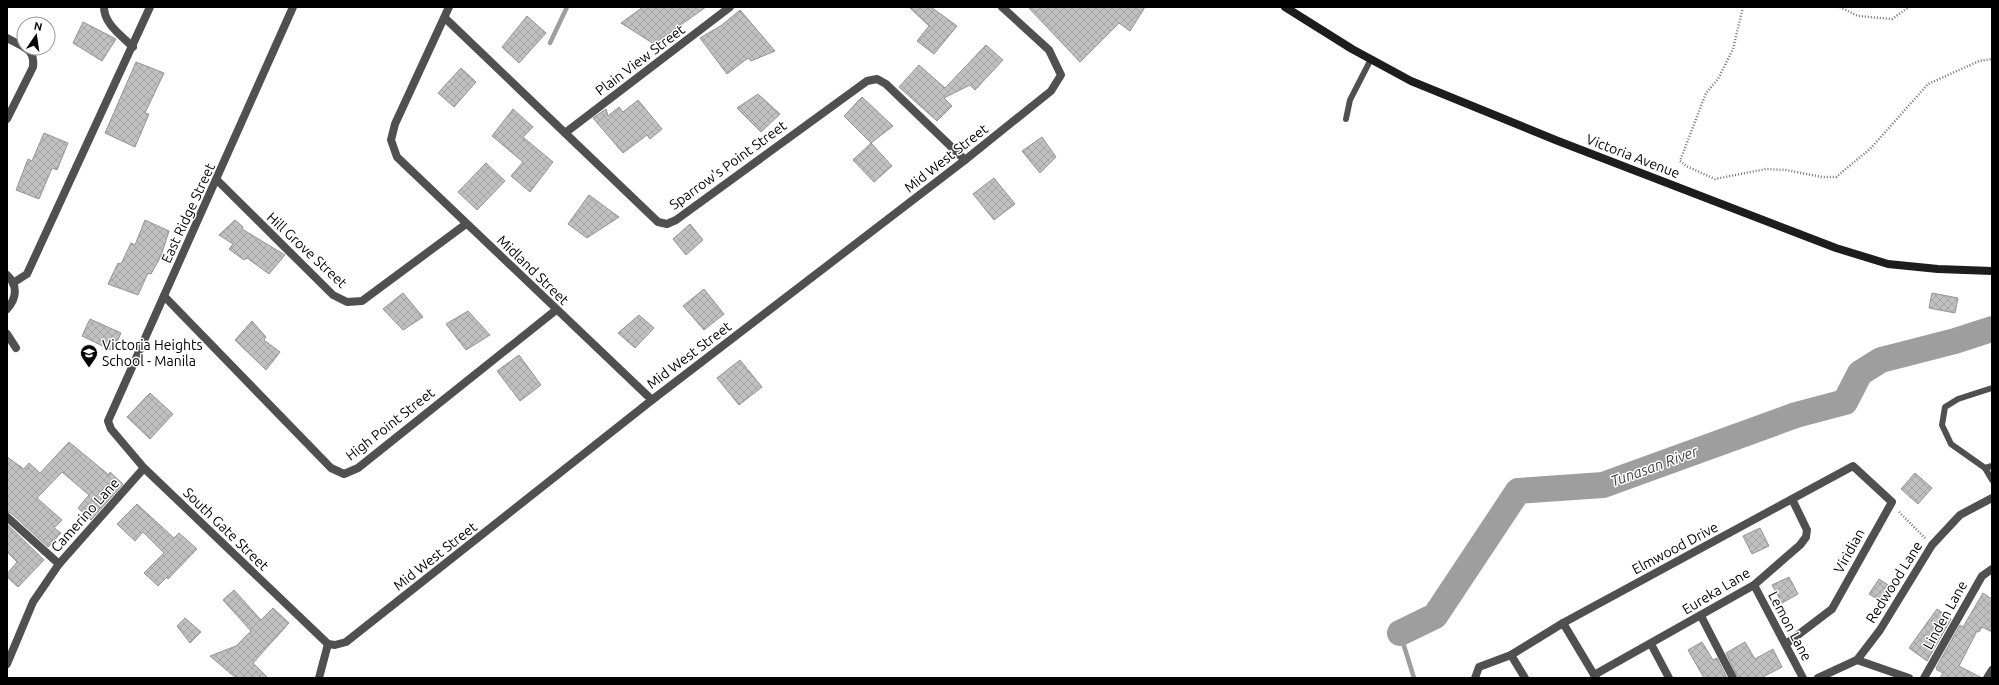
<svg xmlns="http://www.w3.org/2000/svg" width="1999" height="685" viewBox="0 0 1999 685" font-family="Ubuntu,sans-serif">
<defs>
<pattern id="building-cross-hatch" width="8" height="8" patternUnits="userSpaceOnUse"><rect width="8" height="8" fill="#c0c0c0"/><path d="M0 0l8 8M0 8l8-8" fill="none" stroke="#a3a3a3"/></pattern>
</defs>
<rect width="100%" height="100%" fill="#fff"/>
<g fill="none" stroke-linecap="round" stroke-linejoin="round">
<g stroke="#9e9e9e" stroke-width="4.5">
<path d="M550 43 567 7"/>
<path d="M1400 633 1414 678"/>
</g>
<path stroke="#9e9e9e" stroke-width="26" d="M1400 633 1435 616 1518 491 1603 485 1796 415 1845 402 1860 373 1881 360 1955 341 1992 329"/>
</g>
<g fill="url(#building-cross-hatch)" stroke="#949494">
<path d="M643 7H706L654 44 621 23Z"/>
<path d="M909 7H931L957 26 934 54 917 41 929 26Z"/>
<path d="M1028 7H1145L1130 31 1119 23 1080 62Z"/>
<path d="M740 10 775 51 751 61 748 58 727 74 700 38 722 25Z"/>
<path d="M527 16 546 33 519 63 502 47Z"/>
<path d="M83 22 116 39 102 61 73 43Z"/>
<path d="M986 45 1003 60 975 90 970 85 944 98 952 106 937 121 899 87 919 65 945 88Z"/>
<path d="M136 62 164 73 145 113 149 114 135 147 105 133Z"/>
<path d="M461 68 476 82 454 107 438 93Z"/>
<path d="M758 94 780 114 761 132 737 108Z"/>
<path d="M862 97 893 126 871 143 844 116Z"/>
<path d="M638 100 662 129 650 139 647 135 623 153 593 118 606 109 608 116 619 107 623 112Z"/>
<path d="M513 109 533 127 523 137 553 162 530 192 511 176 523 162 492 136Z"/>
<path d="M44 133 68 143 57 170 52 168 39 199 16 190 28 159 32 161Z"/>
<path d="M1042 137 1056 157 1040 173 1022 151Z"/>
<path d="M871 143 892 166 874 182 853 160Z"/>
<path d="M486 163 505 181 477 210 458 192Z"/>
<path d="M994 178 1015 204 994 220 973 194Z"/>
<path d="M589 195 619 217 587 238 568 224Z"/>
<path d="M145 220 169 231 161 256 151 274 148 273 138 295 108 284 118 263 121 264 131 243 135 245Z"/>
<path d="M235 220 243 227 242 229 285 255 269 274 247 258 244 260 229 249 233 244 219 235Z"/>
<path d="M690 224 703 240 686 255 673 239Z"/>
<path d="M704 289 724 314 704 330 683 306Z"/>
<path d="M403 293 423 317 403 330 383 309Z"/>
<path d="M1932 293 1958 298 1955 313 1929 308Z"/>
<path d="M468 311 490 335 466 350 446 324Z"/>
<path d="M639 315 654 328 635 348 618 333Z"/>
<path d="M90 319 121 333 113 351 82 336Z"/>
<path d="M252 321 266 337 264 340 280 352 266 370 235 340Z"/>
<path d="M519 355 541 385 520 401 497 371Z"/>
<path d="M740 360 762 387 739 405 717 378Z"/>
<path d="M150 393 173 414 150 439 127 417Z"/>
<path d="M69 442 109 475 110 472 123 484 91 520 78 508 89 495 62 472 37 498 62 520 54 528 61 533 48 547 11 513 7 512V457L24 469 29 463 40 473Z"/>
<path d="M1915 473 1932 488 1918 504 1901 489Z"/>
<path d="M137 504 174 538 179 533 197 549 168 579 167 577 158 586 144 573 164 553 143 532 135 541 117 524Z"/>
<path d="M7 524 44 560 18 587 7 577V574L17 562 7 552Z"/>
<path d="M1760 528 1769 546 1752 554 1743 536Z"/>
<path d="M1789 577 1798 594 1782 603 1772 585Z"/>
<path d="M1879 579 1893 588 1883 603 1869 594Z"/>
<path d="M234 590 261 620 273 608 289 623 253 663 268 678H236L210 656 236 646 251 631 223 600Z"/>
<path d="M1983 593 1992 599V632L1982 627 1979 632 1977 631 1959 666 1982 678H1940L1943 673 1937 670 1936 668 1960 625 1963 627Z"/>
<path d="M1937 609 1951 619 1927 661 1909 648Z"/>
<path d="M185 618 201 632 190 643 177 626Z"/>
<path d="M1702 642 1713 660 1717 658 1727 678H1704L1688 650Z"/>
<path d="M1745 642 1755 659 1773 649 1782 667 1761 678H1738L1726 653Z"/>
</g>
<g fill="none" stroke-linecap="round" stroke-linejoin="round">
<g stroke="#727272" stroke-width="2.5" stroke-dasharray="1 2" stroke-linecap="butt">
<path d="M1743 7 1733 49 1718 79 1706 93 1680 161 1686 166 1715 179 1766 169 1786 170 1822 177H1836L1870 149 1928 84 1979 61 1992 59"/>
<path d="M1840 7 1858 16 1892 19 1909 7"/>
<path d="M1899 512 1925 538"/>
</g>
<g stroke="#505050" stroke-width="6">
<path d="M1346 119 1350 100 1371 59"/>
<path d="M1992 388 1958 399 1945 407 1942 425 1951 444 1985 468 1992 466"/>
<path d="M1985 468 1992 480"/>
</g>
<g stroke="#505050" stroke-width="8">
<path d="M104 7C104 24 121 35 133 47"/>
<path d="M293 7 108 421 111 429 144 468 328 644"/>
<path d="M449 7 395 124 391 140 397 157 652 400"/>
<path d="M445 18 658 222 667 224 676 220 867 81 877 79 886 84 965 160"/>
<path d="M7 38 24 47"/>
<path d="M7 119 33 67C34 59 33 52 25 48"/>
<path d="M565 133 730 7"/>
<path d="M217 180 333 295 347 302 362 301 466 224"/>
<path d="M7 275C18 285 17 298 7 309"/>
<path d="M13 283 27 274 150 7"/>
<path d="M164 296 331 468 344 474 358 468 556 310"/>
<path d="M7 334 16 348"/>
<path d="M7 517 59 564"/>
<path d="M1754 585 1803 678"/>
<path d="M1701 616 1733 678"/>
<path d="M1563 623 1596 678"/>
<path d="M328 644 335 645 346 642 652 400 965 160 1051 91 1061 75 1049 50 1002 7"/>
<path d="M1651 644 1669 678"/>
<path d="M1511 655 1525 678"/>
<path d="M1857 660 1909 678"/>
<path d="M7 664 33 602 59 564 144 468"/>
<path d="M1594 675 1754 585 1800 545 1806 537 1807 530 1792 499"/>
<path d="M319 678 328 644"/>
<path d="M1475 678 1479 667 1511 655 1563 623 1853 466 1892 502 1832 609 1786 644"/>
<path d="M1818 678 1857 660 1880 630 1932 545 1960 515 1992 498"/>
<path d="M1924 678 1982 576 1992 569"/>
<path d="M1987 678 1992 670"/>
</g>
<path stroke="#1d1d1d" stroke-width="8" d="M1285 7 1352 49 1411 81 1558 141 1836 248 1888 264 1938 269 1992 271"/>
</g>
<defs>
<g id="school-pin" transform="scale(0.9)"><path d="M0 17L-7.5 6A9.5 9.5 0 1 1 7.5 6Z" fill="#000" stroke="#fff"/><path d="M0-5L7-2L0 1L-7-2ZM-4 1L0 2.5L4 1V4Q0 6-4 4Z" fill="#fff"/></g>
</defs>
<g fill-rule="evenodd">
<use href="#school-pin" x="89" y="353"/>
</g>
<g text-anchor="middle" dominant-baseline="central" stroke-width="3" stroke-linejoin="round" paint-order="stroke">
<g font-size="14" fill="#000" stroke="#fff">
<text transform="translate(640 60) rotate(-37)">Plain View Street</text>
<text transform="translate(1633 156) rotate(21)">Victoria Avenue</text>
<text transform="translate(946 158) rotate(-38)">Mid West Street</text>
<text transform="translate(728 165) rotate(-36)">Sparrow's Point Street</text>
<text transform="translate(188 213) rotate(-65)">East Ridge Street</text>
<text transform="translate(307 250) rotate(43)">Hill Grove Street</text>
<text transform="translate(533 270) rotate(44)">Midland Street</text>
<text transform="translate(689 355) rotate(-37)">Mid West Street</text>
<text transform="translate(390 424) rotate(-38)">High Point Street</text>
<text transform="translate(85 515) rotate(-48)">Camerino Lane</text>
<text transform="translate(226 529) rotate(44)">South Gate Street</text>
<text transform="translate(1675 548) rotate(-28)">Elmwood Drive</text>
<text transform="translate(1849 551) rotate(-61)">Viridian</text>
<text transform="translate(435 556) rotate(-38)">Mid West Street</text>
<text transform="translate(1894 582) rotate(-58)">Redwood Lane</text>
<text transform="translate(1716 591) rotate(-31)">Eureka Lane</text>
<text transform="translate(1945 615) rotate(-61)">Linden Lane</text>
<text transform="translate(1790 626) rotate(62)">Lemon Lane</text>
</g>
<g font-size="14" fill="#000" stroke="#fff" text-anchor="start">
<text x="102" y="345">Victoria Heights<tspan x="102" dy="16">School - Manila</tspan></text>
</g>
<g font-size="15" font-style="italic" fill="#3f3f3f" stroke="#fff">
<text transform="translate(1654 466) rotate(-20)">Tunasan River</text>
</g>
</g>
<rect width="1999" height="685" fill="none" stroke="#000000" stroke-width="16"/>
<g transform="translate(36 36) rotate(13)"><circle r="19" fill="#ffffff" stroke="#999999"/>
<path d="M0-3L7 15L0 10L-7 15Z" fill="#000000"/>
<text y="-6" font-size="11" font-weight="bold" text-anchor="middle" fill="#000000">N</text>
</g>
</svg>
